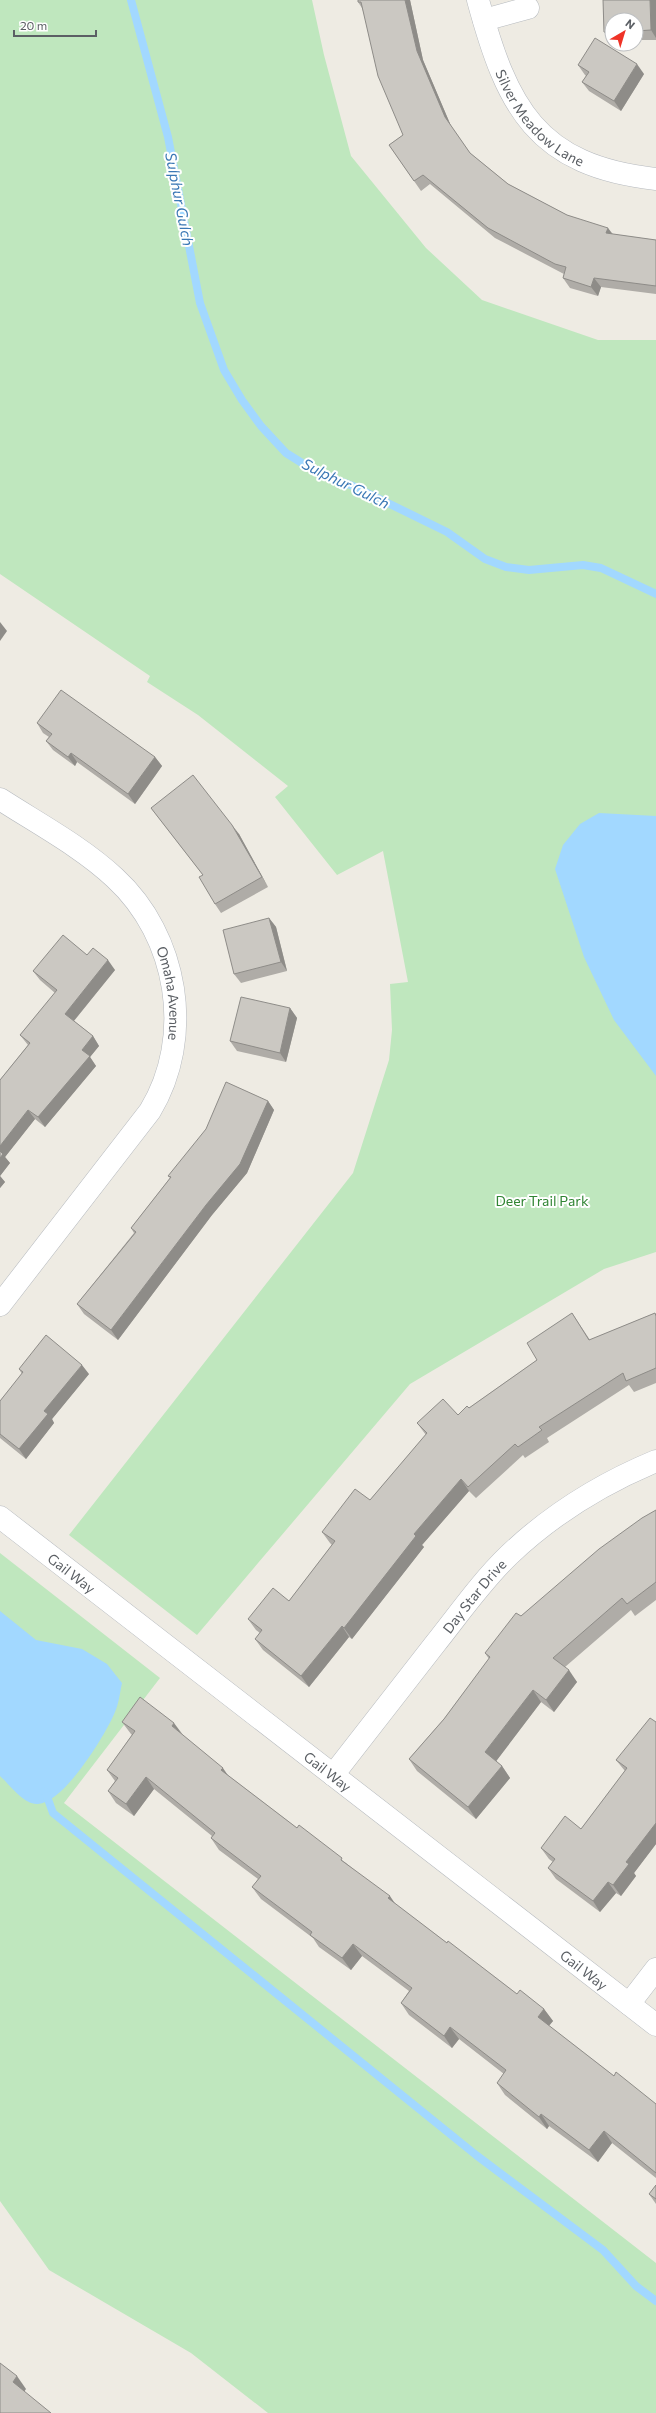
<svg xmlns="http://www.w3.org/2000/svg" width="656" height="2413" viewBox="0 0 656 2413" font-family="Commissioner,sans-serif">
<rect width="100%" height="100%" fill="#eeebe3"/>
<g fill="#bfe7be">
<path d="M0 0H312L324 55 351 156 426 248 482 300 598 340H656V1252L604 1269 410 1384 197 1635 69 1535 353 1173 389 1060 392 1030 390 984 408 982 383 851 337 875 275 797 288 786 198 715 147 682 150 676 0 574Z"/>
<path d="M0 1553 160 1678 64 1803 656 2263V2413H268L191 2353 49 2270 0 2201Z"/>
</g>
<g fill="#a2d8ff">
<path d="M599 813 656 816V1076L614 1020 584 957 555 869 563 845 580 824Z"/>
<path d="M0 1611 36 1640 82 1649 107 1664 122 1683C120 1692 119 1703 115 1712 106 1734 64 1803 38 1804 24 1805 10 1785 0 1776Z"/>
</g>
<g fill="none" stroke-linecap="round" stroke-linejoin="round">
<g stroke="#a2d8ff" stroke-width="8">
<path d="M131 0 168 137 200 303 224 370 242 400 261 426 286 453 318 473 353 486 447 532 485 559 506 567 529 570 583 565 601 568 656 594"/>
<path d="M45 1791 53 1813 476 2155 603 2250 636 2286 656 2301"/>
</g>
<g stroke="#b5b9be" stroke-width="23">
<g id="minor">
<path id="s1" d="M478 0C507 107 536 166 656 179"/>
<path d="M484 20 528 8"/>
<path id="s2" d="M0 799C37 823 82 847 115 878 178 936 195 1037 150 1111L0 1305"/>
<path id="s3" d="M0 1517 656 2025"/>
<path id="s4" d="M333 1775C367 1731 401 1688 435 1644 459 1614 481 1582 509 1555 551 1515 603 1483 656 1461"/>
<path d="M629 2004 656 1969"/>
</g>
</g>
<use href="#minor" stroke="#fff" stroke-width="22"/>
</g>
<g fill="#afaca7">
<path d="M358 0H410L423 60 451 126 470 153 508 184 567 215 612 234 656 240V294L601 287 598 296 570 288 563 278 564 274 562 273 495 238 430 184 421 191 389 145 403 135 362 8 358 2Z"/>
<path d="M603 0H656V40H636V20H612V41H610L604 32Z"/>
<path d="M578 65 644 74 621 111 589 91 582 82 586 76 585 75Z"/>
<path d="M37 723 155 757 162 766 135 804 77 762 75 766 53 750 46 741 49 737 43 733Z"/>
<path d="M151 808 239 834 268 887 221 913 215 904 203 875 158 817Z"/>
<path d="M269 918 276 927 287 971 241 983 234 974Z"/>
<path d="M87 955 115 970 74 1021 93 1036 99 1046 90 1057 96 1066 45 1127 35 1119 5 1157 10 1163 0 1176 5 1182 0 1188V1080L28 1045 20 1035 55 993 40 980 33 971Z"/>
<path d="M290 1008 297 1018 286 1062 237 1051 230 1041Z"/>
<path d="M268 1101 274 1110 247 1173 212 1215 118 1340 84 1314 77 1304 134 1233 131 1228 170 1178 168 1176Z"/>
<path d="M572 1313 590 1340 655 1313 656 1315V1383L634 1392 629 1385 547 1438 549 1442 525 1458 523 1455 476 1498 469 1491 422 1545 424 1547 352 1639 349 1637 309 1687 263 1650 255 1639 260 1633 256 1630 248 1619 289 1601 332 1545 330 1543 322 1532 370 1500 426 1435 417 1423 458 1415 469 1408 537 1360Z"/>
<path d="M19 1369 89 1374 52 1419 54 1423 26 1459 0 1438V1401L22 1374Z"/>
<path d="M656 1510V1600L635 1616 631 1610 565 1667 577 1682 554 1712 541 1702 496 1761 502 1766 510 1778 476 1819 417 1771 409 1759 444 1719 489 1659 485 1653 521 1616Z"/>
<path d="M122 1722 182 1735 230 1777 297 1828 346 1863 395 1904 447 1943 517 1994 544 2009 553 2021 549 2026 614 2076 656 2104V2178L612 2143 598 2162 549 2126 547 2129 505 2095 497 2083 504 2074 459 2039 452 2048 409 2015 401 2003 409 1991 362 1956 351 1970 319 1947 313 1938 261 1899 252 1887 258 1879 219 1850 211 1838 212 1836 154 1789 134 1816 116 1803 108 1791 115 1781 107 1770 132 1735 131 1734Z"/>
<path d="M656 1722V1844L634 1873 636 1876 621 1896 616 1893 600 1912 556 1879 548 1868 553 1862 549 1859 541 1848 581 1829 625 1771 616 1760Z"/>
<path d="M656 2185V2204L649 2194Z"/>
</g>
<g fill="#8e8c88">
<path d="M405 0H410L423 60 451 126 445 117 417 51Z"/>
<path d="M650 0H656V38L651 30Z"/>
<path d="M637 64 644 74 621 111 614 101Z"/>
<path d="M608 228 615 237 606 233Z"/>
<path d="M594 278 601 287 598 296 591 287Z"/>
<path d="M0 622 7 631 0 641Z"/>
<path d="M71 753 77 762 75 766 68 757Z"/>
<path d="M155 757 162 766 135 804 128 794Z"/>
<path d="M232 825 239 834 268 887 262 877Z"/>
<path d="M269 918 276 927 287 971 281 962Z"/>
<path d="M108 960 115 970 72 1023 65 1014Z"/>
<path d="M290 1008 297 1018 286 1062 280 1053Z"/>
<path d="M93 1036 99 1046 90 1057 96 1066 45 1127 38 1117 82 1050Z"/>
<path d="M268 1101 274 1110 247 1173 212 1215 118 1340 111 1330 206 1205Z"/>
<path d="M28 1110 35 1119 5 1157 10 1163 0 1176 5 1182 0 1188V1146Z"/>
<path d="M82 1365 89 1374 52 1419 54 1423 26 1459 19 1449 44 1411Z"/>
<path d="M461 1479 469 1491 422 1545 424 1547 352 1639 344 1628 414 1534Z"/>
<path d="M342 1626 349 1637 309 1687 301 1676Z"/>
<path d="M569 1670 577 1682 554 1712 546 1700Z"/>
<path d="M533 1690 541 1702 494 1764 485 1752Z"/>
<path d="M174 1723 183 1735 172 1726Z"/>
<path d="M502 1766 510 1778 476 1819 468 1807Z"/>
<path d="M223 1768 231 1780 221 1770Z"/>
<path d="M146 1777 154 1789 134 1816 126 1804Z"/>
<path d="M656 1823V1844L634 1873 636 1876 621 1896 613 1885 626 1862Z"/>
<path d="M608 1882 616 1893 600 1912 593 1901Z"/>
<path d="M390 1896 398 1908 388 1898Z"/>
<path d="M353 1944 362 1956 351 1970 342 1958Z"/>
<path d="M544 2009 553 2021 546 2029 538 2017Z"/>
<path d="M450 2027 459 2039 452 2048 444 2036Z"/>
<path d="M541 2114 549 2126 547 2129 539 2117Z"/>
<path d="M604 2131 612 2143 598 2162 589 2150Z"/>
<path d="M17 2376 26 2389 22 2395 13 2382Z"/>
</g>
<g fill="#cbc8c2" stroke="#8e8c88">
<path d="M358 0H405L417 51 445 117 470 153 508 184 567 215 608 228 606 233 656 240V286L594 278 591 287 563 278 566 267 555 264 488 228 423 175 414 181 389 145 403 135 378 76 361 2H358Z"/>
<path d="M603 0H650L651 30 636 31V20H612V31L604 32Z"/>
<path d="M595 38 637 64 614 101 582 82 589 72 578 65Z"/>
<path d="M61 690 155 757 128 794 71 753 68 757 46 741 52 734 37 723Z"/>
<path d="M193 775 232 825 262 877 215 904 199 877 203 875 151 808Z"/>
<path d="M269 918 281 962 234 974 223 930Z"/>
<path d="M63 935 87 955 93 948 108 960 65 1014 93 1036 82 1050 90 1056 38 1117 28 1110 0 1146V1080L30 1043 20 1035 57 990 33 971Z"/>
<path d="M241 997 290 1008 280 1053 230 1041Z"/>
<path d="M226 1082 268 1101 240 1164 206 1205 111 1330 77 1304 136 1232 131 1228 171 1177 168 1176 206 1129Z"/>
<path d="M0 1151 3 1154 0 1158Z"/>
<path d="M572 1313 589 1340 655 1313 656 1316V1368L626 1381 623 1373 539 1427 542 1430 518 1447 515 1444 468 1487 461 1479 414 1534 416 1536 344 1628 342 1626 301 1676 255 1639 262 1630 248 1619 273 1588 289 1601 335 1541 322 1532 355 1489 370 1500 427 1433 417 1423 443 1399 458 1415 467 1406 469 1408 537 1360 527 1343Z"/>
<path d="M46 1335 82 1365 44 1411 48 1414 19 1449 0 1434V1401L23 1372 19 1369Z"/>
<path d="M656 1510V1582L627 1604 622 1598 553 1658 569 1670 546 1700 533 1690 485 1752 502 1766 468 1807 409 1759 444 1719 490 1657 485 1653 516 1613 521 1616 599 1549 642 1518Z"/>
<path d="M140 1697 174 1723 172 1726 223 1768 221 1770 297 1828 299 1825 342 1858 341 1860 390 1896 388 1898 447 1943 448 1941 517 1994 520 1990 544 2009 538 2017 614 2076 616 2072 656 2104V2173L604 2131 589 2150 541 2114 539 2117 497 2083 506 2070 450 2027 444 2036 401 2003 412 1988 353 1944 342 1958 310 1935 312 1932 252 1887 261 1876 211 1838 215 1833 146 1777 126 1804 108 1791 118 1778 107 1770 135 1731 122 1722Z"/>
<path d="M650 1718 656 1722V1823L626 1862 629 1864 613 1885 608 1882 593 1901 548 1868 555 1859 541 1848 565 1816 581 1829 627 1768 616 1760Z"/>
<path d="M656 2185V2199L649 2194Z"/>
<path d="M0 2363 17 2376 13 2382 51 2413H0Z"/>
</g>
<g text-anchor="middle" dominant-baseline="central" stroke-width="4" stroke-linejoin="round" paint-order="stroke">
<g font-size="14" fill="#5b5f64" stroke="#fff">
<text stroke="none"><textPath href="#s1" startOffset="137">Silver Meadow Lane</textPath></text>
<text stroke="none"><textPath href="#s2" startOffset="271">Omaha Avenue</textPath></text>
<text stroke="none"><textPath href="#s3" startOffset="91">Gail Way</textPath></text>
<text stroke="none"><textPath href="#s4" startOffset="228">Day Star Drive</textPath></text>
<text stroke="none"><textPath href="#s3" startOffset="415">Gail Way</textPath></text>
<text stroke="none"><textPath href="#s3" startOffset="739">Gail Way</textPath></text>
</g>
<g font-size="14" fill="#318534" stroke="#fff">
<text x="542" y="1200">Deer Trail Park</text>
</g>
<g font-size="15" font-style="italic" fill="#3b78b5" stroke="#fff">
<text transform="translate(180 199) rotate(79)">Sulphur Gulch</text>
<text transform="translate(346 483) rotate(26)">Sulphur Gulch</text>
</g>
</g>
<g transform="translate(624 32) rotate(38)"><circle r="19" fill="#ffffff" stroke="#bdbfc1"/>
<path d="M0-3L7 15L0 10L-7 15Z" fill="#ef3327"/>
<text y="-6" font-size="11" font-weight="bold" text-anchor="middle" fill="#5b5f64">N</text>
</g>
<path d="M14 30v6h82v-6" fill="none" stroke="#5b5f64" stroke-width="2"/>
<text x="20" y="30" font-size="12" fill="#5b5f64" stroke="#ffffff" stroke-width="3" paint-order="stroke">20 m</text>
</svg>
